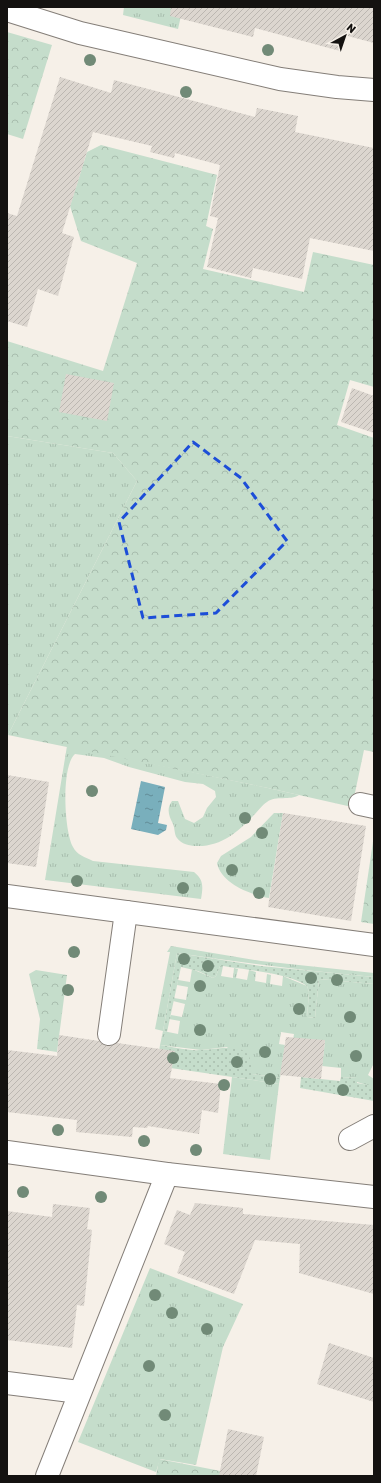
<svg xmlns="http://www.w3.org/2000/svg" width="381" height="1483" viewBox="0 0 381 1483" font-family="Rubik,sans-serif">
<defs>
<pattern id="grass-tufts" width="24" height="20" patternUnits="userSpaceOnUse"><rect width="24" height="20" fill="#c5ddcb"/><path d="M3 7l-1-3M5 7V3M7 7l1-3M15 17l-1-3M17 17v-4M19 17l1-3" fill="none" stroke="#a8bdad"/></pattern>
<pattern id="forest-crowns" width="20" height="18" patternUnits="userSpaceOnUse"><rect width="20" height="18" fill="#c5ddcb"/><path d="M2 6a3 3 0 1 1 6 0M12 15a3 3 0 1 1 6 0" fill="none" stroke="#a8bdad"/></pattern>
<pattern id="garden-dots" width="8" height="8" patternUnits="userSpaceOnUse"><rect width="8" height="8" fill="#c5ddcb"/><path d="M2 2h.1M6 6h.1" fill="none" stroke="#a8bdad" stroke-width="1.8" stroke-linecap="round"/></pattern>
<pattern id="water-ripples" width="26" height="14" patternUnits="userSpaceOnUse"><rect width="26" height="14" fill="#79afbc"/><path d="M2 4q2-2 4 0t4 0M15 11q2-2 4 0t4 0" fill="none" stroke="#628d97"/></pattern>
<pattern id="building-hatch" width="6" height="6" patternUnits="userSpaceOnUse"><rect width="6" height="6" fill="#dcd6cf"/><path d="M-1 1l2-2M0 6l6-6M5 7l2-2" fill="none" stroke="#bcb7b1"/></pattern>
</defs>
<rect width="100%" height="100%" fill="#f6f0e8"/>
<g fill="url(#grass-tufts)">
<path d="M124 7H183L178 29 123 15Z"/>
<path d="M7 436 113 453 137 481 8 735Z"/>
<path d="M67 746 268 788 299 795C290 801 276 795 267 802 262 805 258 811 254 815 238 832 221 847 196 846 190 846 181 844 177 838 174 834 175 828 173 824 169 816 166 809 172 801H178L185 819 194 823 203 817 207 808 216 797 215 791 203 784 185 782 129 767 104 758 75 754C61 766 64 831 73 847 77 855 85 857 93 861L194 872C204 880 203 887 201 899L45 880Z"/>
<path d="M274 813H283L269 898C252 895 221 884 217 863L221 856 251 837Z"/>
<path d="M171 946 261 961 374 973V977C308 971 243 963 177 953L163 1031 178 1034 180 1021 169 1019 171 1015 182 1017 185 1004 173 1001 174 998 186 1000 188 987 177 985 178 980 190 982 192 969 213 978 216 976 220 966H223L221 976 233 978 234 968 238 969 236 978 247 980 249 970 256 972 255 981 266 983 267 974 271 975 270 984 282 986 283 976 307 986 309 992 307 1017 315 1018 319 979 374 984V1063L368 1075 374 1079 373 1087 357 1082V1078L341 1077V1068L322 1066 325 1041 292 1047 294 1034 281 1032 279 1044 285 1045 280 1078 252 1074 227 1047 201 1050 160 1045 163 1031 155 1029 170 952H167Z"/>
<path d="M232 1077 279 1084 270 1160 223 1154Z"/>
<path d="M150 1268 243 1304 223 1347 196 1465 160 1459 156 1472 78 1442Z"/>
</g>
<g fill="url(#forest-crowns)">
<path d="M7 32 52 45 23 139 7 134Z"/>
<path d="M101 145 217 175 206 226 213 229 203 269 304 292 313 252 374 265V387L350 380 337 425 374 438V752L364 750 352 807 268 788 8 735 137 481 113 453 7 436V341L103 371 137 263 81 241 70 206 87 152Z"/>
<path d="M374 835V924L361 922Z"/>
<path d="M36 970 67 975 57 1052 37 1049 40 1019 29 974Z"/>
<path d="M159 1459 246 1476H156Z"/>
</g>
<g fill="url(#garden-dots)">
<path d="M177 953 261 966 374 977V984L319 979 315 1018 307 1017 309 992 307 986C289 973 246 970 223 966H220L216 976 213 978 198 971 181 967 167 1032 163 1031Z"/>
<path d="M160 1045C174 1047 188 1051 201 1050 224 1049 254 1038 252 1074L280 1078 279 1084 157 1066Z"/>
<path d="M301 1077 340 1081 341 1077 357 1078V1083L374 1086V1101L300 1088Z"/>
</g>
<path fill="url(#water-ripples)" d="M141 781 165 787 158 823 167 825 166 830 158 835 131 829Z"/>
<g fill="url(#building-hatch)">
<path d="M171 7H374V43L344 35 340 51 255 28 253 37 170 16Z"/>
<path d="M60 77 111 93 114 80 255 117 257 108 298 116 295 132 374 148V251L310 238 302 279 253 268 251 278 207 267 218 218 210 216 220 165 175 153 174 158 150 152 152 146 93 132 62 233 74 237 58 296 38 289 27 327 7 321V213L17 216Z"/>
<path d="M66 374 114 383 107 421 59 412Z"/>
<path d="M352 388 374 396V433L341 422Z"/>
<path d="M7 775 49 782 36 867 7 863Z"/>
<path d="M283 813 366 826 351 921 268 907Z"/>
<path d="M59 1035 99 1041 107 1046 117 1043 175 1051 170 1078 221 1084 218 1113 202 1110 199 1134 148 1126 147 1128 133 1127 132 1137 76 1132 77 1120 7 1112V1050L57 1056Z"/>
<path d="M286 1037 325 1040 321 1079 280 1075Z"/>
<path d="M195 1203 243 1208V1214L374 1225V1294L299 1273 300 1244 255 1240 234 1294 177 1273 185 1252 164 1244 177 1210 190 1215Z"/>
<path d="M53 1204 90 1208 87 1229 92 1230 84 1306 77 1305 72 1348 7 1340V1211L52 1217Z"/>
<path d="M329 1343 374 1358V1402L317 1384Z"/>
<path d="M228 1429 264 1437 256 1476H219Z"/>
</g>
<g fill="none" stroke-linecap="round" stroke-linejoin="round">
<g stroke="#847e78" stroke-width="24">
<g id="minor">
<path d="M7 10 80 33 280 79 337 87 374 90"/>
<path d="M360 804 374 807"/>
<path d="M7 896 374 945"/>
<path d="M109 1034 126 912"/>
<path d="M350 1139 374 1126"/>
<path d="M7 1152 167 1174 374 1197"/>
<path d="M7 1383 79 1392"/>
<path d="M47 1476 167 1174"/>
</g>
</g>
<use href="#minor" stroke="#fff" stroke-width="22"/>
</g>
<g fill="#718a77">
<circle cx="268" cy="50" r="6"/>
<circle cx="90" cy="60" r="6"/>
<circle cx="186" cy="92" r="6"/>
<circle cx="92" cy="791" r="6"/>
<circle cx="245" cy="818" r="6"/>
<circle cx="262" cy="833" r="6"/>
<circle cx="232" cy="870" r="6"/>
<circle cx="77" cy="881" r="6"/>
<circle cx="183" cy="888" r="6"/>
<circle cx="259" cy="893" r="6"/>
<circle cx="74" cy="952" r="6"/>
<circle cx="184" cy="959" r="6"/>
<circle cx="208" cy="966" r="6"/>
<circle cx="311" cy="978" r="6"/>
<circle cx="337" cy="980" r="6"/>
<circle cx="200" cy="986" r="6"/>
<circle cx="68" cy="990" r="6"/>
<circle cx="299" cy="1009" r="6"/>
<circle cx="350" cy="1017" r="6"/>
<circle cx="200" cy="1030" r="6"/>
<circle cx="265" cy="1052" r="6"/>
<circle cx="356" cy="1056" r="6"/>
<circle cx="173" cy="1058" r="6"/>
<circle cx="237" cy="1062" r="6"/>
<circle cx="270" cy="1079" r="6"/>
<circle cx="224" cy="1085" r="6"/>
<circle cx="343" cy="1090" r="6"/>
<circle cx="58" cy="1130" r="6"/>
<circle cx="144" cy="1141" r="6"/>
<circle cx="196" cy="1150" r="6"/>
<circle cx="23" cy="1192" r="6"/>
<circle cx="101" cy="1197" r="6"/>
<circle cx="155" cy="1295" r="6"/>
<circle cx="172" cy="1313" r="6"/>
<circle cx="207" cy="1329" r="6"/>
<circle cx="149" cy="1366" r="6"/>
<circle cx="165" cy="1415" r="6"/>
</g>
<path fill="none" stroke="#1d4ed8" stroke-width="3" stroke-dasharray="8 5" stroke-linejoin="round" d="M193 442 241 478 287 541 216 613 143 618 119 522Z"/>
<rect width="381" height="1483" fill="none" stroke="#141210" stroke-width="16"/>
<g transform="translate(345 36) rotate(40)" stroke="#f6f0e8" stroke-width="3" paint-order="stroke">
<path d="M0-3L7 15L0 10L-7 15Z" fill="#141210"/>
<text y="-6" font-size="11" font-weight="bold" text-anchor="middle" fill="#141210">N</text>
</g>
</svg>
